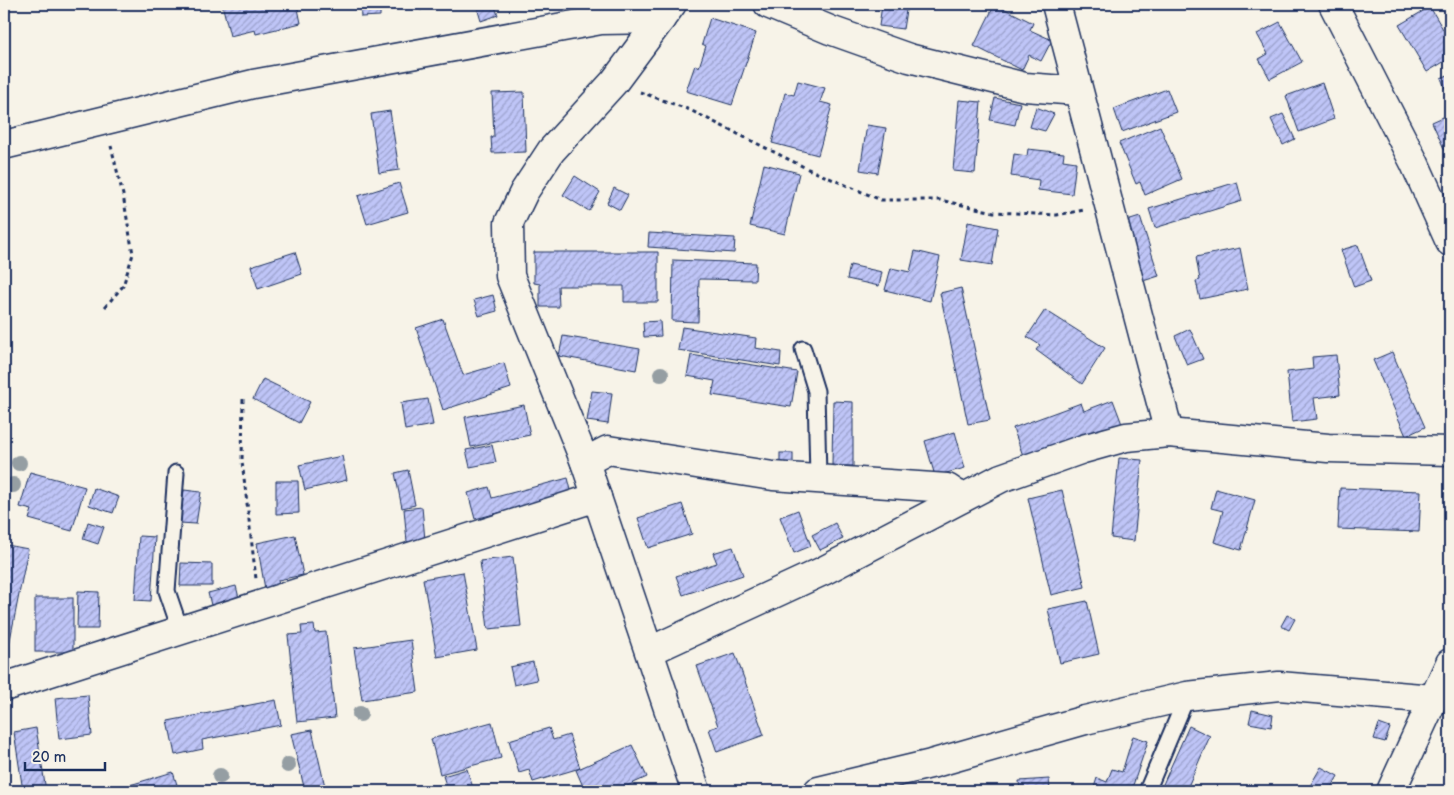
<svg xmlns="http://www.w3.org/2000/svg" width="1454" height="795" viewBox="0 0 1454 795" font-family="'Balsamiq Sans',sans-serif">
<defs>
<pattern id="building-hatch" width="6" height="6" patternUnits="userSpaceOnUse" patternTransform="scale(1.25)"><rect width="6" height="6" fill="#bfc5f7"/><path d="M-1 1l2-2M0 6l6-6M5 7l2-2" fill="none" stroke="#9aa0cb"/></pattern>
</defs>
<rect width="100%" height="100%" fill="#f7f3e8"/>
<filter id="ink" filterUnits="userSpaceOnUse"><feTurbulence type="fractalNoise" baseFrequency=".02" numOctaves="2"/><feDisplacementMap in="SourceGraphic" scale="10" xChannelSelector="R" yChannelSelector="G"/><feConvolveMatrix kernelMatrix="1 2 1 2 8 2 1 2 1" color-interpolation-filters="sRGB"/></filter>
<g filter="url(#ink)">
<g fill="url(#building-hatch)" stroke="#1b2f5e">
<path d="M222 4H297L301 23 256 34 255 30 230 36Z"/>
<path d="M360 4H380V16L361 17Z"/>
<path d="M419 4H446V5L420 10Z"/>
<path d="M476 4H494L498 15 481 21Z"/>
<path d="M887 4H907L903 29 879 26 882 5 886 6Z"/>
<path d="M918 4H934L933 7Z"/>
<path d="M995 4 1033 23 1030 30 1052 40 1041 61 1029 55 1022 70 974 46Z"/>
<path d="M1072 4H1088L1074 9Z"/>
<path d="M1430 7 1450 41V58L1427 72 1399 25Z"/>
<path d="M710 18 756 33 732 105 686 91 695 65 699 67 706 46 702 44Z"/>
<path d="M1280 22 1302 62 1270 79 1259 59 1268 54 1257 34Z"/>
<path d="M1450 74V97L1449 98 1441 78Z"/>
<path d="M798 81 825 88 820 102 832 105 818 155 772 143 785 93 794 95Z"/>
<path d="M1322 83 1334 119 1299 132 1286 96Z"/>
<path d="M1167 89 1176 112 1122 132 1114 109Z"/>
<path d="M524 92 526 152 492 153 491 137H494L492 93Z"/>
<path d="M995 98 1020 103 1015 125 990 120Z"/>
<path d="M959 100 981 102 975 173 953 171Z"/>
<path d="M1036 107 1054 114 1045 131 1030 127Z"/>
<path d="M390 111 399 170 379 173 371 114Z"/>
<path d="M1283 114 1295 139 1283 145 1271 119Z"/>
<path d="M1450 114V151L1446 153 1432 122Z"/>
<path d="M867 125 886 128 878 173 860 170Z"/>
<path d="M1160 126 1182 179 1145 195 1140 182 1136 184 1119 143Z"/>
<path d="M1028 149 1064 153 1063 160 1076 162 1072 194 1038 190 1039 180 1011 176 1014 154 1027 156Z"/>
<path d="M764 164 799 173 785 234 750 226Z"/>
<path d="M575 176 600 192 589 211 563 195Z"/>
<path d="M1237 182 1242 201 1155 228 1149 209Z"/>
<path d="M399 183 408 212 367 224 358 196Z"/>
<path d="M614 188 628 195 620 210 607 203Z"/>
<path d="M1140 217 1159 276 1143 281 1124 222Z"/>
<path d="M968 222 998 228 992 265 961 260Z"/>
<path d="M649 233 735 238 734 253 648 247Z"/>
<path d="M1358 245 1371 281 1354 287 1341 250Z"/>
<path d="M1240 248 1248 289 1200 299 1196 281 1200 280 1196 257Z"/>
<path d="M915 251 940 257 930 301 885 290 891 268 910 272Z"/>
<path d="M295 252 302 274 258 289 251 266Z"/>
<path d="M534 252H658V302H624V286H558L559 307H540V284L534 283Z"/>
<path d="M673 260 756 263 755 280 699 279 698 322 672 321Z"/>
<path d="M850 265 882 272 879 286 847 279Z"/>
<path d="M961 288 990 420 968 424 940 293Z"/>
<path d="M493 295 497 311 479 316 474 300Z"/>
<path d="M1045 310 1105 348 1082 384 1036 350 1040 345 1027 337Z"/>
<path d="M443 319 463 375 504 363 511 388 443 410 416 328Z"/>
<path d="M660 321 661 336 644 337 643 322Z"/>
<path d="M682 327 756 338 755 348 781 352 780 366 678 350Z"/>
<path d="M1190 329 1203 359 1187 365 1175 336Z"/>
<path d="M563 336 640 349 636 370 559 356Z"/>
<path d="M1392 352 1425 427 1406 436 1373 360Z"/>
<path d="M691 355 797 372 791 407 712 395 715 381 687 376Z"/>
<path d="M1336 355 1340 395 1314 398 1317 419 1292 422 1287 372 1313 369 1312 357Z"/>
<path d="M263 379 310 402 299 423 253 399Z"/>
<path d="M592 391 612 393 608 424 587 421Z"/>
<path d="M428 399 433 425 405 430 401 403Z"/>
<path d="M1113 400 1122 424 1025 461 1013 428 1081 403 1084 411Z"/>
<path d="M833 401 853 402V466H832Z"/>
<path d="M524 405 530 435 471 447 465 417Z"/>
<path d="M955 432 965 468 935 476 925 441Z"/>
<path d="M492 445 496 462 470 467 466 450Z"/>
<rect x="780" y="453" width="13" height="15"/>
<path d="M342 456 347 480 305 490 299 465Z"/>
<path d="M1119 458 1142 460 1134 541 1111 538Z"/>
<path d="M408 470 415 505 402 508 395 473Z"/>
<path d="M30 472 85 487 72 531 29 519 32 510 20 507Z"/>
<path d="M568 478 572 494 475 519 468 493 489 487 492 498Z"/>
<path d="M276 481H298L299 513 276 514Z"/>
<path d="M94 488 119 497 113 513 89 505Z"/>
<path d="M1340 488 1421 491 1419 532 1338 529Z"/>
<path d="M1216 489 1255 500 1241 550 1214 542 1223 511 1211 508Z"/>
<path d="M184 490 201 492 196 524 180 523Z"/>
<path d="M1062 490 1085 587 1051 595 1028 498Z"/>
<path d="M682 504 692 534 648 548 638 518Z"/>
<path d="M422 507 425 540 407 542 404 509Z"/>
<path d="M798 510 811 546 794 553 780 517Z"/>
<path d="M88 522 104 527 98 544 83 539Z"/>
<path d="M835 523 843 539 820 550 812 535Z"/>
<path d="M295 535 303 575 278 580 279 587 265 589 257 543Z"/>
<path d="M139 536 155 537 151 601 135 600Z"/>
<path d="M7 545 28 549 4 670V563Z"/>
<path d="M733 547 743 575 683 595 676 576 717 563 713 553Z"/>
<path d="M513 557 521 626 488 629 480 561Z"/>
<path d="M181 563 212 564V586H180Z"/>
<path d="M463 572 477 650 437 657 423 579Z"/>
<path d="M236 586 240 602 212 609 208 593Z"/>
<path d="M78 591 99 592 98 629H77Z"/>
<rect x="35" y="598" width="38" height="54"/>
<path d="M1087 601 1099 654 1060 663 1048 609Z"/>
<path d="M1287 615 1295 619 1289 630 1281 626Z"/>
<path d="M314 625 315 633 326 632 335 718 297 722 288 635 302 634 301 626Z"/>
<path d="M411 640 418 692 362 700 354 648Z"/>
<path d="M735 653 764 735 717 752 709 729 718 726 697 666Z"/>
<path d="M533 662 537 680 514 685 510 667Z"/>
<path d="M88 695 92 735 59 739 55 698Z"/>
<path d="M276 700 281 725 202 740 203 749 175 755 168 721Z"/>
<path d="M1252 710 1273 715 1271 727 1249 723Z"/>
<path d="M492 722 501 758 440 774 431 739Z"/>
<path d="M1379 724 1390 728 1385 742 1374 739Z"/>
<path d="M1189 726 1210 736 1186 791H1160Z"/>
<path d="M36 728 46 791H23L14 732Z"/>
<path d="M549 728 553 740 569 735 580 768 533 782 529 770 519 773 509 740Z"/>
<path d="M312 730 326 791H305L291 734Z"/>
<path d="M1133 736 1148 741 1131 791H1093L1097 778 1107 782 1112 769 1122 772Z"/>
<path d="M632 745 647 777 616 791H585L576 770Z"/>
<path d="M1321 767 1338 776 1330 791H1307Z"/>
<path d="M467 769 474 791H448L443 776Z"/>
<path d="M173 772 179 791H110Z"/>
<path d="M1049 779 1050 791H1020L1019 781Z"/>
</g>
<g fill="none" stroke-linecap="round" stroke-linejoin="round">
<g stroke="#1b2f5e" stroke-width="19">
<g id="service">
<path d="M803 349 816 391 818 477"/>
<path d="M176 473 167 591 181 632"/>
<path d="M1147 791 1187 696"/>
</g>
</g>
<g stroke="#1b2f5e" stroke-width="31">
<g id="minor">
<path d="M672 4 614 82 551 151 524 192 509 223 510 276 585 462 696 791"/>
<path d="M768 4 830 30 909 58 1025 87 1078 91"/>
<path d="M1056 4 1169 433"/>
<path d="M1333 4 1414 162 1450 242"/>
<path d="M4 145 253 84 601 20 661 19"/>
<path d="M585 462 608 450 773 476 947 488 962 498"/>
<path d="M650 651 823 571 1001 478 1083 449 1126 437 1169 433 1328 448 1450 451"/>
<path d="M4 687 597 497"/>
<path d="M818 791 931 764 1085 720 1187 696 1279 686 1433 699"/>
<path d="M1391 791 1450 663"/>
</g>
</g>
<g stroke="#1b2f5e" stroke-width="3" stroke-dasharray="4 4" stroke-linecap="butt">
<path d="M640 92 690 110 808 169 881 200H940L994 212 1057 215 1084 210"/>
<path d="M105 307 123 286 133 254 123 195 111 146"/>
<path d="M243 399 242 461 256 579"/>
</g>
<use href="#service" stroke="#f7f3e8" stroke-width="15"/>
<use href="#minor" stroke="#f7f3e8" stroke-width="28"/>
</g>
<g fill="#959ea3">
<circle cx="661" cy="374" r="8"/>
<circle cx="19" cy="463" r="8"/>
<circle cx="13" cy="485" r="8"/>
<circle cx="360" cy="714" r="8"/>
<circle cx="288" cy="765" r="8"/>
<circle cx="220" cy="776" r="8"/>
</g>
</g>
<rect width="1454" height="795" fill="none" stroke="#f7f3e8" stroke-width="20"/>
<rect x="10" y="10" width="1434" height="775" fill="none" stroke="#1b2f5e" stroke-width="2" filter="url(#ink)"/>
<path d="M25 762v8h80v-8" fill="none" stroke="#1b2f5e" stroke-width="2.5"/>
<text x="32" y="762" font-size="15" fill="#1b2f5e" stroke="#f7f3e8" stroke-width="4" paint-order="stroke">20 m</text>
</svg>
